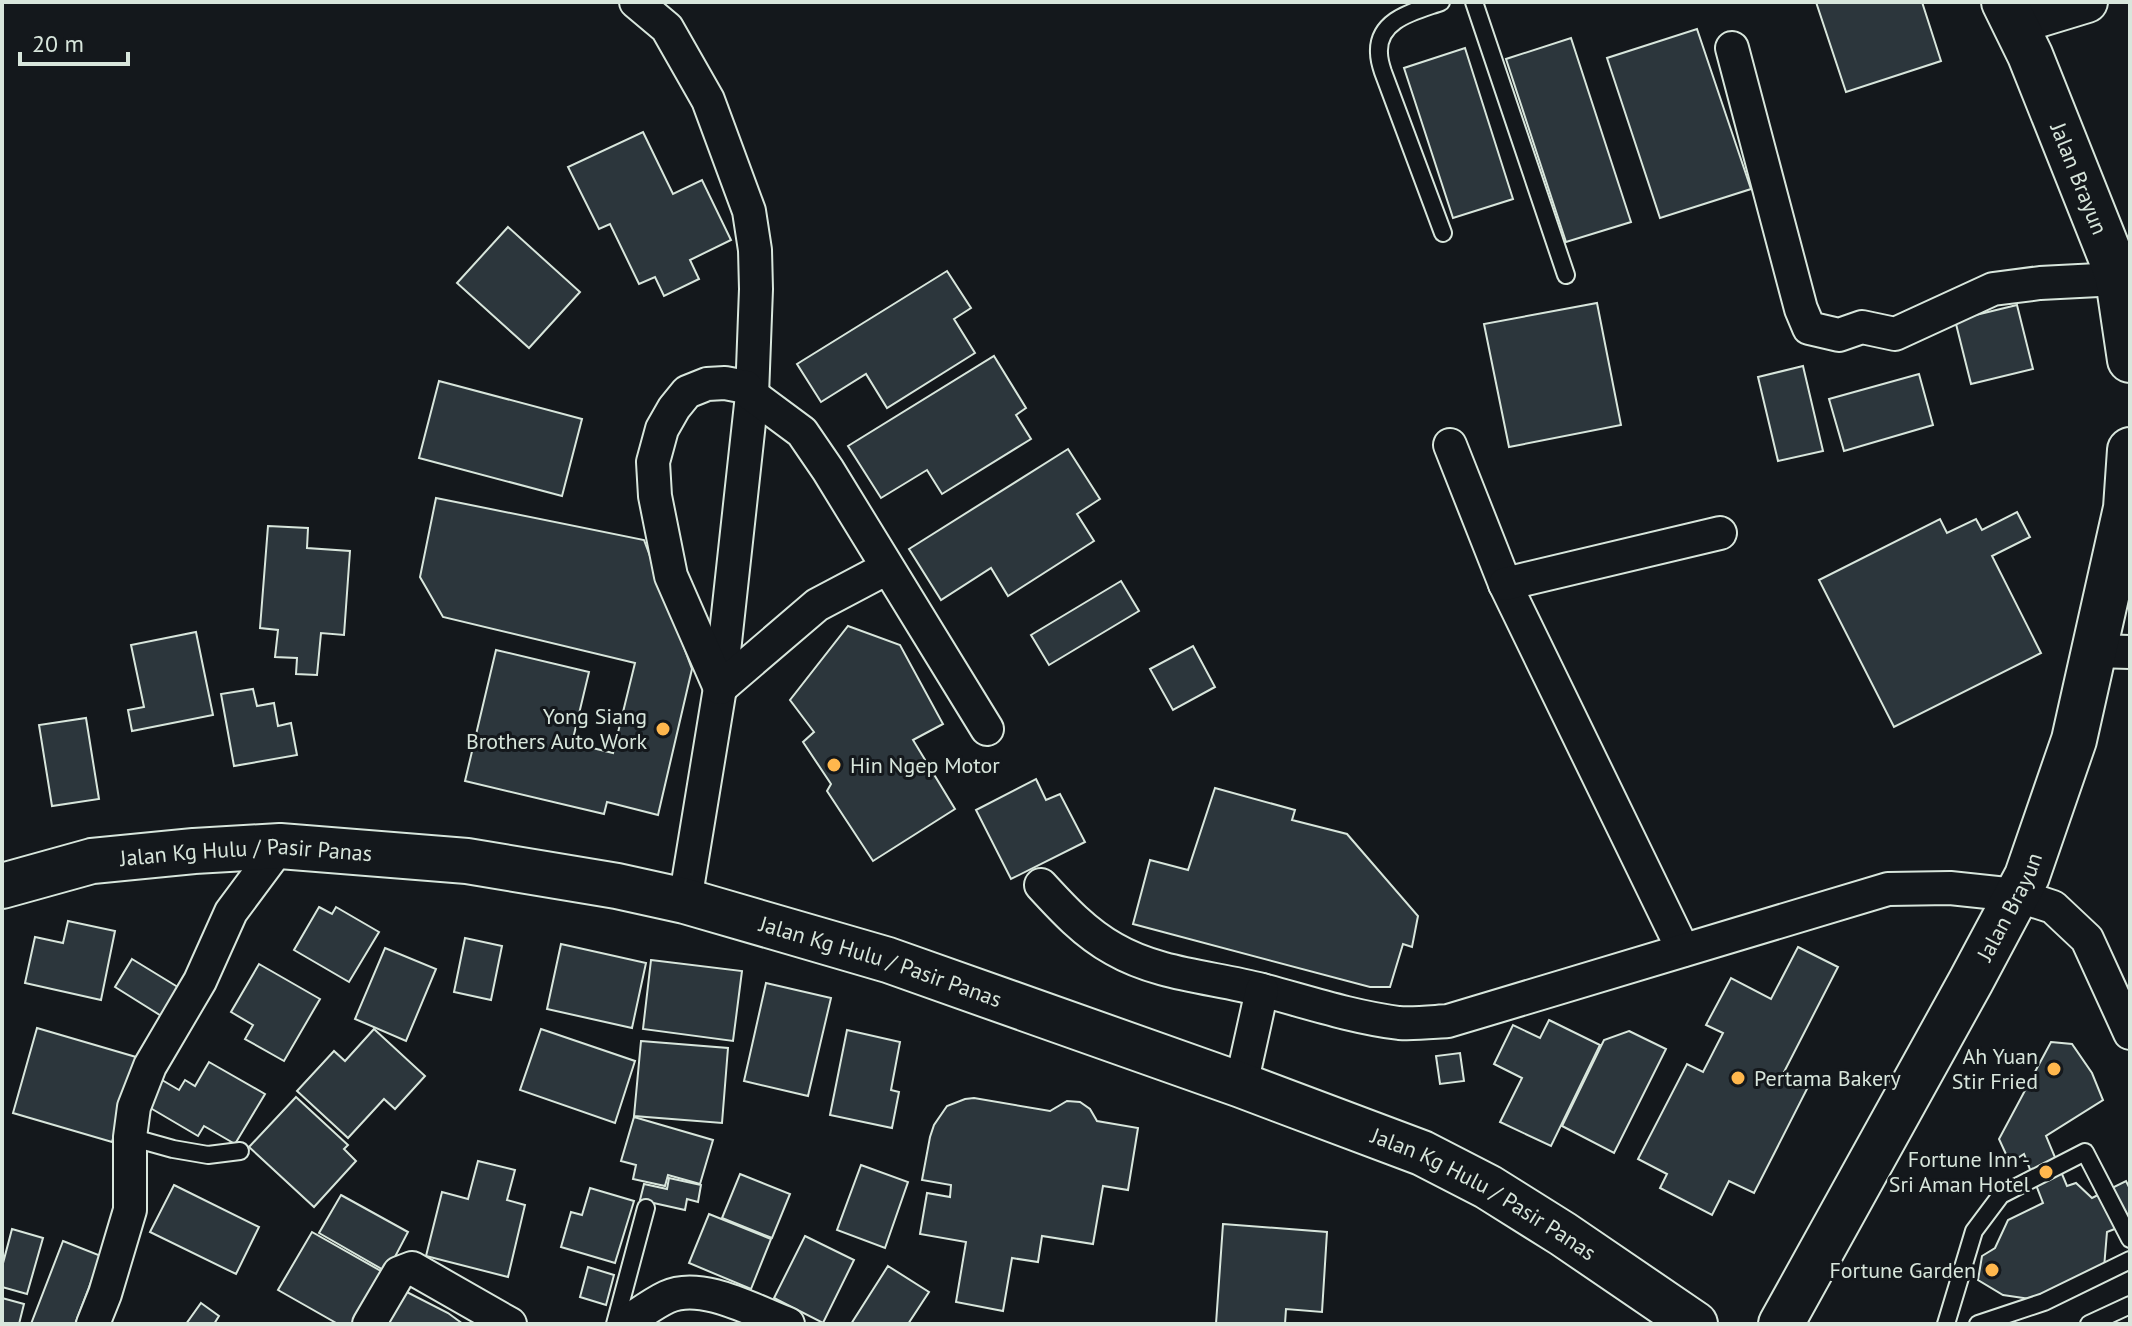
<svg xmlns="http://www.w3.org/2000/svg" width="2132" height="1326" viewBox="0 0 2132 1326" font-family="'PT Sans',sans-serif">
<rect width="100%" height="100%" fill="#14181c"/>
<g fill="#2c363c" stroke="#d8e6dc" stroke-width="2">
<path d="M1816 2H1922L1941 61 1846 92Z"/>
<path d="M1697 29 1751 189 1660 218 1607 58Z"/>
<path d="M1571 38 1631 222 1566 242 1506 59Z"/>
<path d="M1465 48 1513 199 1453 218 1404 68Z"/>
<path d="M643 132 673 194 702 180 731 240 690 260 699 279 664 296 655 277 639 284 610 224 599 229 568 167Z"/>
<path d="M508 227 580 292 529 348 457 283Z"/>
<path d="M947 271 971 308 954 319 975 353 887 408 866 374 821 402 797 364Z"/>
<path d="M1597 303 1621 425 1509 447 1484 324Z"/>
<path d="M2017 305 2033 369 1971 384 1955 320Z"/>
<path d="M994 356 1026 408 1016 415 1031 439 942 494 927 470 881 498 848 446Z"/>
<path d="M1803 366 1823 451 1778 461 1758 377Z"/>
<path d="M1919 374 1933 425 1844 451 1829 399Z"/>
<path d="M439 381 582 419 562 496 419 458Z"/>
<path d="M1068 449 1100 499 1077 514 1094 541 1008 596 991 568 941 600 909 549Z"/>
<path d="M436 498 644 540 692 669 658 815 607 802 604 814 465 781 496 650 589 672 572 743 613 753 635 663 443 617 420 577Z"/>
<path d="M2017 512 2030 537 1992 556 2041 653 1894 727 1819 580 1940 519 1947 533 1976 519 1982 530Z"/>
<path d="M268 526 308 528 307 548 350 551 344 635 321 633 317 675 296 674 297 658 275 657 278 630 260 628Z"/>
<path d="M1121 581 1139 611 1049 665 1031 635Z"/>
<path d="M848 626 900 645 943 724 913 740 955 809 873 861 827 791 831 784 803 742 814 732 790 700Z"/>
<path d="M196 632 213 715 132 731 128 710 144 707 131 645Z"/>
<path d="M1193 646 1215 687 1173 710 1150 669Z"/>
<path d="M253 689 257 706 274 703 278 726 291 723 297 755 234 766 221 694Z"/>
<path d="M86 718 99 799 52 806 39 725Z"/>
<path d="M1036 779 1046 800 1060 794 1085 842 1011 879 976 810Z"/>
<path d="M1215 788 1295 810 1292 820 1347 834 1418 916 1412 947 1403 944 1390 987H1370L1133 924 1150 860 1188 870Z"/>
<path d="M319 907 332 914 336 907 379 932 349 982 294 950Z"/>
<path d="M68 921 115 931 101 1000 25 983 35 937 63 943Z"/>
<path d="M465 938 502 946 491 1000 454 992Z"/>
<path d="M561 944 646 963 632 1028 547 1009Z"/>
<path d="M1798 947 1838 967 1784 1072 1809 1085 1754 1193 1729 1181 1712 1215 1660 1188 1667 1174 1638 1159 1687 1064 1703 1072 1723 1033 1706 1025 1731 978 1771 999Z"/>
<path d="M385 948 436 969 406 1041 355 1019Z"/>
<path d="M132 959 181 989 163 1017 115 987Z"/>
<path d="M651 960 742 971 733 1041 643 1029Z"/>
<path d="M259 964 320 999 284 1061 245 1039 253 1025 231 1012Z"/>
<path d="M766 983 831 998 808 1096 744 1081Z"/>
<path d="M1549 1020 1600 1045 1551 1146 1500 1122 1522 1078 1494 1064 1513 1025 1540 1038Z"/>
<path d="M37 1028 136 1057 112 1142 13 1113Z"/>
<path d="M374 1029 425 1076 395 1109 384 1099 348 1138 297 1091 334 1051 345 1061Z"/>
<path d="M541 1029 635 1061 615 1123 520 1090Z"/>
<path d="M847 1030 900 1042 891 1090 899 1092 892 1128 830 1115Z"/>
<path d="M1629 1031 1666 1049 1614 1153 1562 1126 1604 1040Z"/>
<path d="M641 1041 728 1048 722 1123 634 1116Z"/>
<path d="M2051 1042 2072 1044 2092 1073 2103 1100 2046 1136 2067 1186 2076 1183 2092 1198 2126 1181 2130 1189V1223L2107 1232 2104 1268 2030 1299 2003 1295 1978 1280 1982 1256 1995 1248 2008 1220 2043 1203 2024 1154 2010 1163 1999 1139Z"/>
<path d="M1460 1053 1464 1081 1440 1084 1436 1056Z"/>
<path d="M209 1062 265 1094 235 1144 204 1126 198 1136 147 1106 162 1080 179 1090 185 1080 195 1086Z"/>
<path d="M296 1097 348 1145 344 1149 356 1161 314 1207 249 1147Z"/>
<path d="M974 1098 1050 1111 1067 1101 1080 1102 1090 1109 1097 1121 1138 1128 1128 1190 1103 1186 1093 1244 1042 1236 1038 1262 1012 1258 1003 1311 956 1302 966 1242 920 1234 927 1193 950 1197 951 1185 922 1180 930 1137 934 1125 947 1106 965 1099Z"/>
<path d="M634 1117 713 1140 700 1184 668 1175 665 1186 633 1179 636 1165 621 1161Z"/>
<path d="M478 1161 515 1170 507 1200 525 1205 508 1277 426 1256 442 1192 468 1199Z"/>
<path d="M861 1165 908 1182 885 1248 837 1230Z"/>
<path d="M740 1174 790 1194 772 1238 722 1218Z"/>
<path d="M669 1178 701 1185 698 1202 687 1199 685 1210 640 1200 644 1184 667 1189Z"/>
<path d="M174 1185 259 1227 236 1274 150 1232Z"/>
<path d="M590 1188 634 1201 615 1263 561 1247 571 1212 582 1215Z"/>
<path d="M341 1195 408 1232 387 1272 319 1233Z"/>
<path d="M709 1214 771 1239 751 1289 689 1263Z"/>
<path d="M1223 1224 1327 1232 1322 1312 1286 1309 1285 1324H1216Z"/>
<path d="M12 1229 43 1238 27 1294 2 1287V1267Z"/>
<path d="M312 1232 388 1275 361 1324H338L278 1290Z"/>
<path d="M805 1236 854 1260 823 1323 774 1298Z"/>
<path d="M63 1241 101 1256 75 1324H31Z"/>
<path d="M888 1266 929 1292 908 1324H851Z"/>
<path d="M588 1267 614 1275 606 1305 580 1297Z"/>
<path d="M399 1288 448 1313 463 1324H380Z"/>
<path d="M2 1298 24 1304 19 1324H2Z"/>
<path d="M201 1303 219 1316 214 1324H186Z"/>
</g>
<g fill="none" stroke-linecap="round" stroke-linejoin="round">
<g stroke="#d8e6dc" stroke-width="20">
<g id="service">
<path d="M1441 2C1416 11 1377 19 1379 53 1379 59 1381 66 1383 72L1443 233"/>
<path d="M1474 2 1566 275"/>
<path d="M130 1137 173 1149 208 1155 240 1151"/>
<path d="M615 1324 646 1208"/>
<path d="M1946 1324 1974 1231 2001 1195 2085 1152 2130 1239"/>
<path d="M1978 1324 2044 1302 2130 1260"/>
<path d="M2089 1324 2130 1305"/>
</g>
</g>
<g stroke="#d8e6dc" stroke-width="36">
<g id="minor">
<path d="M636 2 667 28 708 100 749 211 755 250 756 289 752 395 720 688 685 901"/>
<path d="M1732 48 1801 309 1809 328 1839 335 1862 327 1895 334 1993 289 2040 283 2118 279"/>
<path d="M1450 445 1505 584 1683 950"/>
<path d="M887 568 817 605 720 688 671 576 655 496 653 462 662 429 674 408 687 392 707 384 725 383 746 387 752 395 802 432 828 470 987 729"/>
<path d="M1505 584 1720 533"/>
<path d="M2095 651 2130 652"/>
<path d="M1041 885C1063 909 1085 933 1114 949 1159 975 1213 977 1262 990 1307 1002 1352 1017 1399 1023 1415 1024 1432 1022 1448 1021L1888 889 1950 888 2016 895 2053 907 2087 939 2130 1033"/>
<path d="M1241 1085 1262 990"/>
<path d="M93 1324 105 1294 130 1210V1137L134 1107 150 1066 200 981 231 912 280 846"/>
<path d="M369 1324 399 1273 412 1268 510 1324"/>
<path d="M624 1324C638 1315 652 1304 667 1297 701 1281 754 1311 788 1324"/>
</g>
</g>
<g stroke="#d8e6dc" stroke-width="44">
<path id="tertiary" d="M2015 24 2087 2"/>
</g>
<g stroke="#d8e6dc" stroke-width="48">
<g id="secondary">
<path id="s1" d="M2004 2 2030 55 2113 263 2118 279 2130 360"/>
<path id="s2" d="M2 886 92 861 194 851 280 846 467 861 617 886 685 901 888 960 1241 1085 1422 1153 1488 1187 1563 1234 1695 1324"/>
<path id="s3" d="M1781 1324 1971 981 2027 876 2074 740 2126 508 2130 450"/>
</g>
</g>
<use href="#service" stroke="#14181c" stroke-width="16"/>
<use href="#minor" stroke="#14181c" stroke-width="32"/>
<use href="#tertiary" stroke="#14181c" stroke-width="40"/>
<use href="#secondary" stroke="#14181c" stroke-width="44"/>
</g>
<g fill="#ffb74d" stroke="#14181c" stroke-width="3">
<circle cx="663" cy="729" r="8"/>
<circle cx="834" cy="765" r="8"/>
<circle cx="2054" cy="1069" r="8"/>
<circle cx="1738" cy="1078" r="8"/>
<circle cx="2046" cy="1172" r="8"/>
<circle cx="1992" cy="1270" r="8"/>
</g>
<g text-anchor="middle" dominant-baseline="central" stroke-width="6" stroke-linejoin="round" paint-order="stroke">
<g font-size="22" fill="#d8e6dc" stroke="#14181c">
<text stroke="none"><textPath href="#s1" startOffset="192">Jalan Brayun</textPath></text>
<text stroke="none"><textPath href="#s2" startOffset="248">Jalan Kg Hulu / Pasir Panas</textPath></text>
<text stroke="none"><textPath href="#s3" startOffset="476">Jalan Brayun</textPath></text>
<text stroke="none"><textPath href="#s2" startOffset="896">Jalan Kg Hulu / Pasir Panas</textPath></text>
<text stroke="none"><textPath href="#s2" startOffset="1544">Jalan Kg Hulu / Pasir Panas</textPath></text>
</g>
<g font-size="22" fill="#d8e6dc" stroke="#14181c" text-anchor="end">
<text x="647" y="716">Yong Siang<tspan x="647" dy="25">Brothers Auto Work</tspan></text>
<text x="850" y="765" text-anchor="start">Hin Ngep Motor</text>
<text x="2038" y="1056">Ah Yuan<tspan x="2038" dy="25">Stir Fried</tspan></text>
<text x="1754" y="1078" text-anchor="start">Pertama Bakery</text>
<text x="2030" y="1159">Fortune Inn -<tspan x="2030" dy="25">Sri Aman Hotel</tspan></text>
<text x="1976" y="1270">Fortune Garden</text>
</g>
</g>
<rect width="2132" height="1326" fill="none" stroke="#d8e6dc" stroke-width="8"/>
<path d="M20 52v12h108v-12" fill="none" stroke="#d8e6dc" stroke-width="4"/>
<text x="32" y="52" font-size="24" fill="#d8e6dc" stroke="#14181c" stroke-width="6" paint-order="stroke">20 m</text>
</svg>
